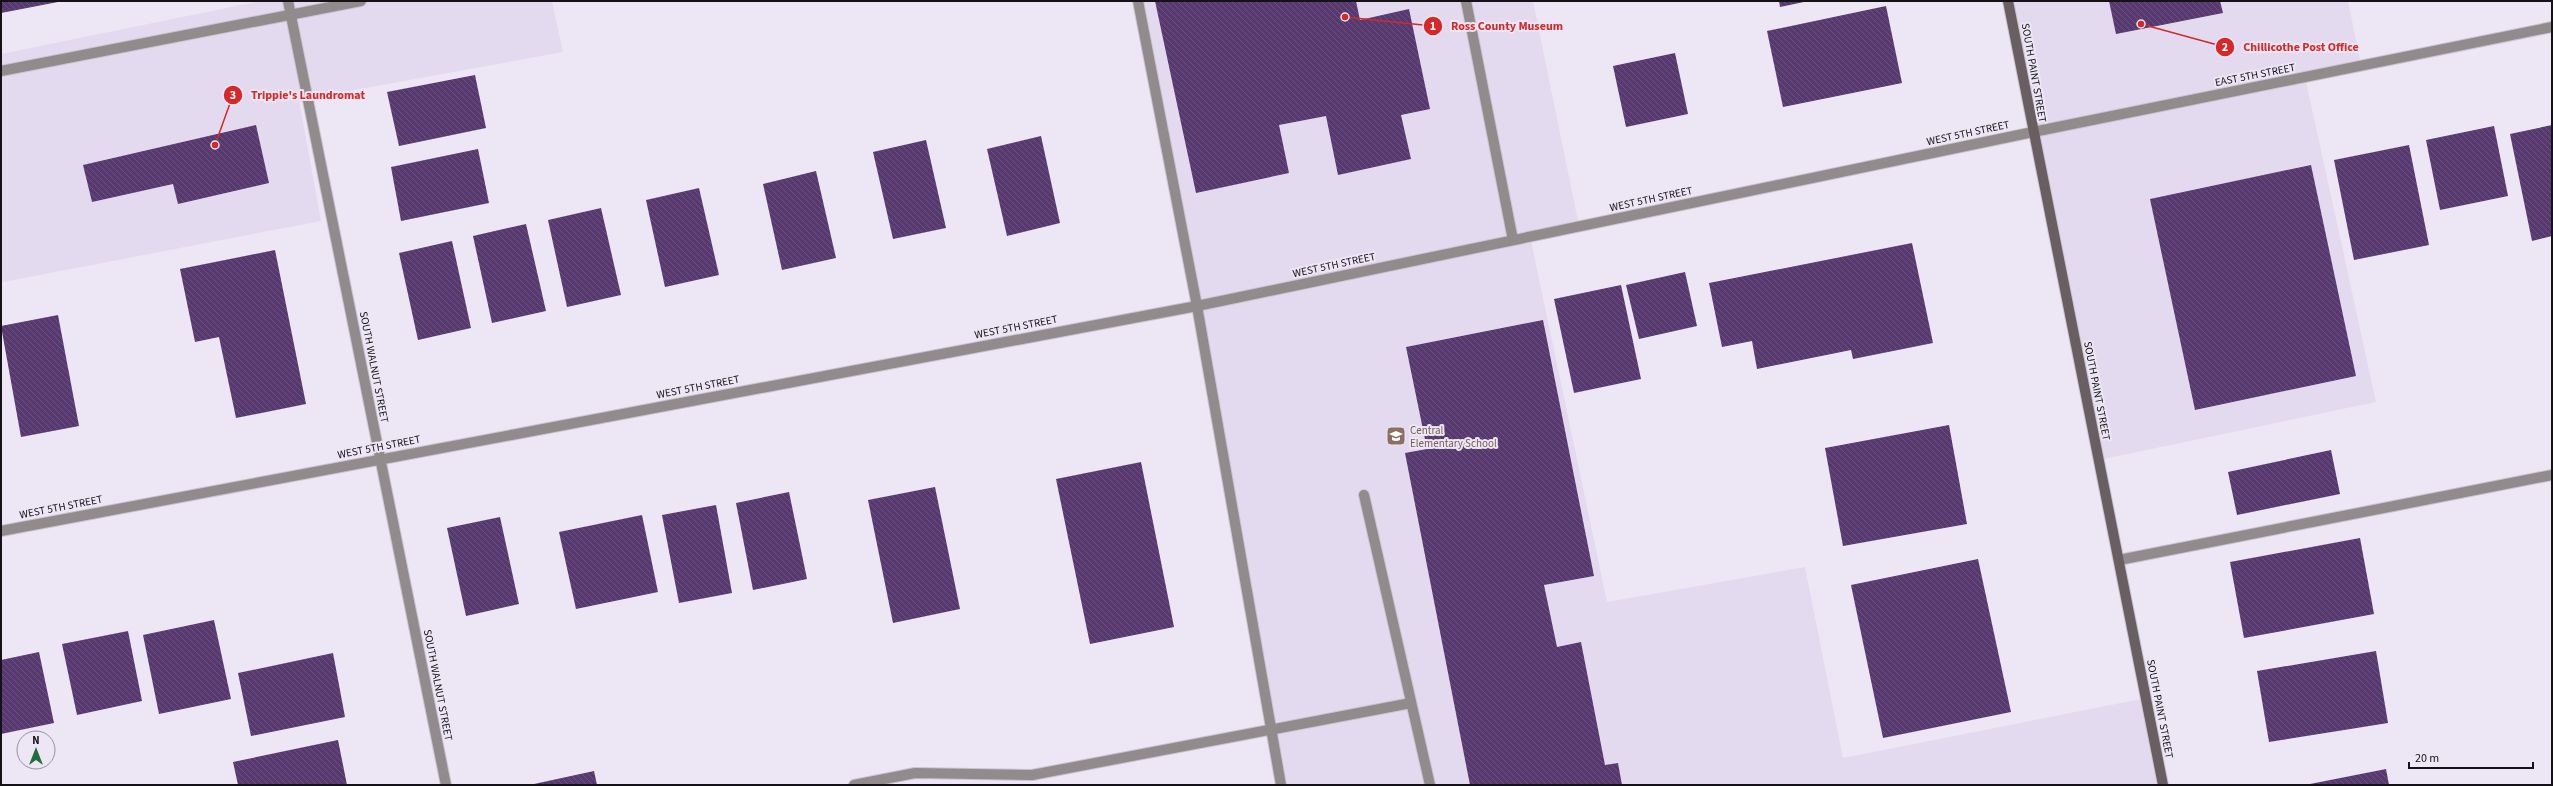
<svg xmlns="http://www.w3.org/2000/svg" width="2553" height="786" viewBox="0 0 2553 786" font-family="'Source Sans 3',sans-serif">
<defs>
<pattern id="building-back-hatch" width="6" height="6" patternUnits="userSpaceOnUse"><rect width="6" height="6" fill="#573970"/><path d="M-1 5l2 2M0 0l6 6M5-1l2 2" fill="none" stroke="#6a527f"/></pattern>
</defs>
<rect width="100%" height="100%" fill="#ede6f4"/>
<g fill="#e4daef">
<path d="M261 1H552L563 52 299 100 321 221 3 282 1 268V54Z"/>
<path d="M1138 1H1533L1579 226 1530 236 1607 602 1805 567 1843 758 2146 698 2163 785H1281Z"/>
<path d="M2008 1H2348L2361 65 2305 77 2376 402 2099 460Z"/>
</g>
<g fill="url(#building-back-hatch)">
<path d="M1 1H58V2L1 13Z"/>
<path d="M1155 1H1356L1360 20 1409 9 1430 109 1401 115 1411 159 1338 175 1326 116 1279 125 1289 173 1196 193Z"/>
<path d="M1779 1H1804V2L1780 7Z"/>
<path d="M2109 1H2220L2223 13 2116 34Z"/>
<path d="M1886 6 1902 83 1783 107 1767 31Z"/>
<path d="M1675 53 1688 114 1626 127 1613 66Z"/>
<path d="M475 75 486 128 399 146 387 92Z"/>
<path d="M256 125 269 183 178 204 173 184 92 202 83 165Z"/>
<path d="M2552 125V236L2532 241 2510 134Z"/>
<path d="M2494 126 2508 196 2440 210 2426 140Z"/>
<path d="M1041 136 1060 223 1007 236 987 149Z"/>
<path d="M926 140 946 228 893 239 873 152Z"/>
<path d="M2409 145 2429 245 2354 260 2334 160Z"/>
<path d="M478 149 489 203 401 221 391 167Z"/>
<path d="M2311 165 2356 376 2195 410 2150 199Z"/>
<path d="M816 171 836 258 782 270 763 184Z"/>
<path d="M699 188 719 275 665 287 646 200Z"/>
<path d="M601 208 621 295 567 307 548 220Z"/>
<path d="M526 224 546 311 492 323 473 236Z"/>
<path d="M452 241 471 328 418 340 399 253Z"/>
<path d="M1912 243 1933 343 1853 359 1851 350 1757 369 1752 341 1722 347 1709 283Z"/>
<path d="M275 250 306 404 236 418 219 337 195 342 180 269Z"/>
<path d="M1685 272 1697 326 1639 339 1626 285Z"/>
<path d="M1621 285 1641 379 1574 393 1554 299Z"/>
<path d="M58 315 79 426 21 437 1 326Z"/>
<path d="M1543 320 1594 576 1544 585 1557 647 1581 642 1605 765 1618 763 1622 785H1470L1405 453 1427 449 1406 347Z"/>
<path d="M1949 425 1967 524 1843 546 1825 448Z"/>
<path d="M2331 450 2340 494 2237 515 2228 472Z"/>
<path d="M1141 462 1174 627 1090 644 1056 479Z"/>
<path d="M935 487 960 609 893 623 868 500Z"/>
<path d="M789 492 807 579 753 590 736 503Z"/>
<path d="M716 505 732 593 679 603 662 515Z"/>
<path d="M642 515 658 592 576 609 559 532Z"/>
<path d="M500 517 519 604 466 616 447 528Z"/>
<path d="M2360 538 2374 614 2244 638 2230 562Z"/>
<path d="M1978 559 2011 712 1883 738 1851 585Z"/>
<path d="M214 620 231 699 159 714 143 635Z"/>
<path d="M128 631 142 701 77 715 62 644Z"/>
<path d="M2376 651 2388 723 2269 742 2257 671Z"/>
<path d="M39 652 54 723 1 734V660Z"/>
<path d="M333 653 345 717 251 736 238 673Z"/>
<path d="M338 740 347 785H238L233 762Z"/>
<path d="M2386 769 2389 785H2310V784Z"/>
<path d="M594 771 597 785H534V784Z"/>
</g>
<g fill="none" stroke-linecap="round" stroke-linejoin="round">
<g stroke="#cac4d1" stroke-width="12">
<g id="service">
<path d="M1138 1 1197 306 1281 785"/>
<path d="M1466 1 1513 240"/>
<path d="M1 71 361 1"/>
<path d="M1364 495 1430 785"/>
<path d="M2119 560 2552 475"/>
<path d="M854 785 915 773 1032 775 1411 703"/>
</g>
</g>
<g stroke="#cac4d1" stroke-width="12">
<g id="minor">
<path d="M288 1 446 785"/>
<path d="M2033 132 2552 27"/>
</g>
</g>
<g stroke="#cac4d1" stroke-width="12">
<path id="tertiary" d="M1 531 1197 306 2033 132"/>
</g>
<g stroke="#cac4d1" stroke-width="12">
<path id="secondary" d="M2008 1 2163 785"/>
</g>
<use href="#service" stroke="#928b8c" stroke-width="10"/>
<use href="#minor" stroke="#928b8c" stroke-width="10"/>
<use href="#tertiary" stroke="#928b8c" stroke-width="10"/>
<use href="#secondary" stroke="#695e60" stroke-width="10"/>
</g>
<defs>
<g id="school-square" transform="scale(1)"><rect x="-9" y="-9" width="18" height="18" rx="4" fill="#8d6e63" stroke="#ede6f4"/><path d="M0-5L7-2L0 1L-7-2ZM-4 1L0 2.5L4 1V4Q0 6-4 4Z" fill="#fff"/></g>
</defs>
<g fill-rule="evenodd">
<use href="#school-square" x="1396" y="436"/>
</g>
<g text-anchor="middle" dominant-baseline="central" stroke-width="4" stroke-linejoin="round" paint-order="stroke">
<g font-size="11" fill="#141217" stroke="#ede6f4">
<text transform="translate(2034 73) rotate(80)">SOUTH PAINT STREET</text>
<text transform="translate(2255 75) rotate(-11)">EAST 5TH STREET</text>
<text transform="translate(1968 133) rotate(-12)">WEST 5TH STREET</text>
<text transform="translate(1651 199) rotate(-12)">WEST 5TH STREET</text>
<text transform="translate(1334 265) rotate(-12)">WEST 5TH STREET</text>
<text transform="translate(1016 327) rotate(-11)">WEST 5TH STREET</text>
<text transform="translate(374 367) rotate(79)">SOUTH WALNUT STREET</text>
<text transform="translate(698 387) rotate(-11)">WEST 5TH STREET</text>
<text transform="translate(2097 391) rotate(79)">SOUTH PAINT STREET</text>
<text transform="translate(379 447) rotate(-11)">WEST 5TH STREET</text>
<text transform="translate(61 507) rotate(-11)">WEST 5TH STREET</text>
<text transform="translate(438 685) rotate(79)">SOUTH WALNUT STREET</text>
<text transform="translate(2160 709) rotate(79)">SOUTH PAINT STREET</text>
</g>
<g font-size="11" fill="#785e54" stroke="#ede6f4" text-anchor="start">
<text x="1410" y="430">Central<tspan x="1410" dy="13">Elementary School</tspan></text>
</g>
</g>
<path fill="none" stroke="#d62828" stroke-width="1.5" d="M1345 17L1433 26M2141 24L2225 47M215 145L233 95"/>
<g fill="#d62828" stroke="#ede6f4" stroke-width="1.5">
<circle cx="1345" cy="17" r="4"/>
<circle cx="2141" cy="24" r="4"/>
<circle cx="215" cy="145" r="4"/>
<circle cx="1433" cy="26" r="10"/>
<circle cx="2225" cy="47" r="10"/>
<circle cx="233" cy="95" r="10"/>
</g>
<g font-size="12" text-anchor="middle" font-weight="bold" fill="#fff">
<text x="1433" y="30">1</text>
<text x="2225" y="51">2</text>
<text x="233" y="99">3</text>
</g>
<g font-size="12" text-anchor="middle" font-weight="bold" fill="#d62828" stroke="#ede6f4" stroke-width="4" stroke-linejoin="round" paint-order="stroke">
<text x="1507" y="30">Ross County Museum</text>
<text x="2301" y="51">Chillicothe Post Office</text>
<text x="308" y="99">Trippie's Laundromat</text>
</g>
<rect width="2553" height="786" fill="none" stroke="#141217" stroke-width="4"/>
<g transform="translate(36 750)"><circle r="19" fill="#ede6f4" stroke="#96919c"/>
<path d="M0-3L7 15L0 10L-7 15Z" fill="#206d3d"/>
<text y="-6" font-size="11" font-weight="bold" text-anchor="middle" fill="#141217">N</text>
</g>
<path d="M2409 762v6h124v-6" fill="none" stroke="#141217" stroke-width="2"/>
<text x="2415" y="762" font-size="12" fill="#141217" stroke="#ede6f4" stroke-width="3" paint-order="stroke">20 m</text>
</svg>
